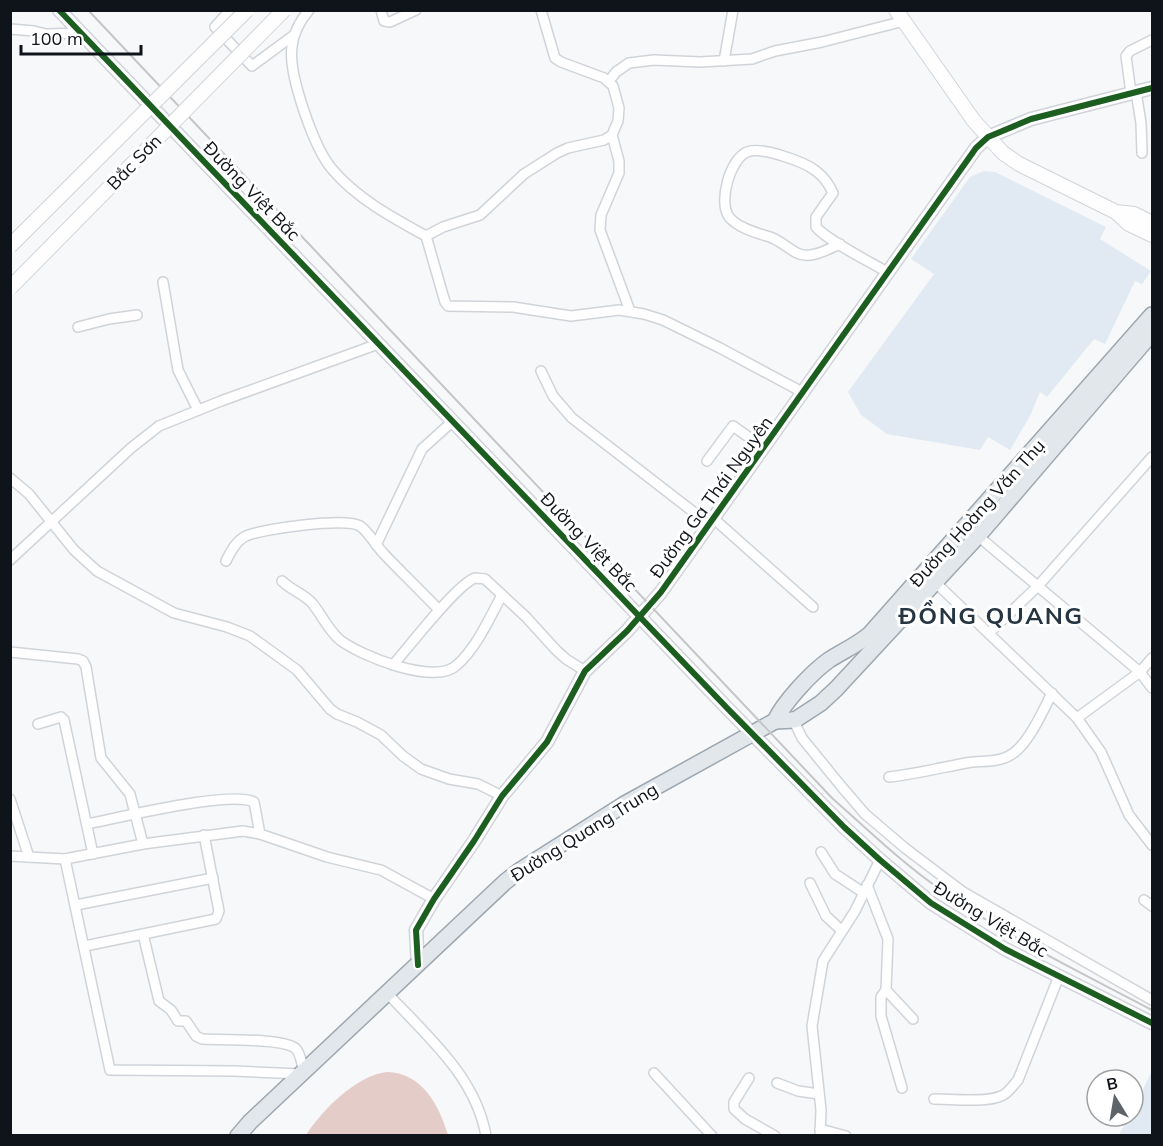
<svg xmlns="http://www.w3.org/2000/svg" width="1163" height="1146" viewBox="0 0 1163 1146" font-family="Mulish,sans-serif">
<rect width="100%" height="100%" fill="#f6f8fa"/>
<g fill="#e1eaf2">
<path d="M984 171 995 172 1106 227 1100 239 1151 271 1142 284 1135 281 1105 344 1094 339 1047 397 1040 392 1030 416 1010 450 988 437 980 450 887 434 861 415 848 392 934 274 911 259 970 177Z"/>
<path d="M1152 1071V1135H1119L1129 1116H1133V1109Z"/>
</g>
<path fill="#e4ccc8" d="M387 1072C423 1073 439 1106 448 1135H306C322 1110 357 1075 387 1072Z"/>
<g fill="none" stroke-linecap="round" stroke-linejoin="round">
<g stroke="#d0d4d9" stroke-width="12">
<g id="minor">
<path d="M230 10 215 27 252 66 294 35"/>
<path d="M309 10C300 21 293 33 292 47 288 74 314 148 332 169 356 198 393 218 426 236L445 302 448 306 513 307 571 316 619 310 644 314 663 320 720 348 804 393"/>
<path d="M381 10 384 21 390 22 416 10"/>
<path d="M10 29 34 31 46 34 80 33"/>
<path d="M724 61 733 10"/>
<path d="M609 81 616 72 629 63 654 60 700 62 752 59 775 51 822 42 904 21"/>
<path d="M1136 92 1141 123 1142 153"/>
<path d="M1131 93 1126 56 1130 51 1152 40"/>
<path d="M612 135 619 161V173L601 215 600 230 630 311"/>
<path d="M426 236 443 227 480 215 524 174 557 153 568 148 604 140 612 135 618 121 619 108 613 86 604 78 561 62 555 58 541 10"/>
<path d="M840 244C828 249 810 260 797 253 787 248 781 241 770 237 757 233 738 228 729 217 718 202 730 159 747 152 761 146 805 162 816 171 824 177 829 184 833 193L816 217V227C828 241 870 262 889 273"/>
<path d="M163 282 178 370 198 410"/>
<path d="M78 327 109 319 137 315"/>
<path d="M541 371 553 396 572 418 709 524"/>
<path d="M707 461 733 426 764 448"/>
<path d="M10 478 29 494 74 550 97 571 174 613 227 627 250 636 297 670 330 709 337 714 357 722 381 735 403 756 421 769 449 779 478 784 502 796"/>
<path d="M713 518 813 607"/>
<path d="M978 536 1140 672 1152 688"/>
<path d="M376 545 422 449 453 421"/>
<path d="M10 560 131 448 159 426 221 401 378 344"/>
<path d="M226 561C231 551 236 541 246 536 261 529 347 517 360 526 369 532 376 546 384 554 402 573 421 591 439 610"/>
<path d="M282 581C291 590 304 594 312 603 322 615 328 630 340 640 361 656 435 686 457 665 477 647 489 619 502 595"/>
<path d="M936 583 1077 718 1101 752 1129 815 1152 845"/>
<path d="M989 633 1038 586 1152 457"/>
<path d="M10 652 78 659 83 661 86 667 101 758 130 794 143 844"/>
<path d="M393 665C408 648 457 584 475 578 478 578 483 579 485 579L526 617 556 650 566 659 585 671"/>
<path d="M792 717 802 738 841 786 865 814 905 848 963 892 1152 1000"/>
<path d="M1077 718 1140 672 1152 658"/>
<path d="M38 724 61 717 64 720 93 854"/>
<path d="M889 777C915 774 940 768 966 763 983 760 1000 764 1015 752 1030 740 1043 711 1052 693"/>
<path d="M10 799 29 857"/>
<path d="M87 824C119 818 230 790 254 802L260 834"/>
<path d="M821 852 835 874 864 893"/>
<path d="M10 856 65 859 143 844 243 831 260 834 327 857 381 870 434 899"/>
<path d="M65 859 110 1070 234 1071 301 1074"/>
<path d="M810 883 826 916 841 930"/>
<path d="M867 885 888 939 886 990 913 1019"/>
<path d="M1144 900 1152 906"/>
<path d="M76 905 213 878"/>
<path d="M143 934 159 1001 171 1010 178 1021H186L196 1036 202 1039C220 1040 286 1038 296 1049 301 1054 302 1066 304 1072"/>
<path d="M85 946 216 919 219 911 204 835"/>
<path d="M886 990 881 997V1016L902 1088"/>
<path d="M388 994C427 1036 476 1077 486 1136"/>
<path d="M654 1073 712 1136"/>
<path d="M749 1078 734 1102V1109L745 1119 775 1136"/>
<path d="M777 1083 798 1091 819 1094"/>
<path d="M934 1099C951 1099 986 1103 1001 1096 1008 1094 1013 1085 1018 1080L1059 976"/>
<path d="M820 1129 846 1136"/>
<path d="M820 1136 821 1110 812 1026 823 961 855 911 880 860"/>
</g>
</g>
<g stroke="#d0d4d9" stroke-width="15">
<g id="tertiary">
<path d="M59 10 728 709 844 827 880 860 931 903 1005 949 1152 1023"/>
<path d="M418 965 416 930 434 899 474 841 502 796 547 742 585 671 627 631 661 592 976 148 988 137 1031 119 1152 88"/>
</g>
</g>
<g stroke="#d0d4d9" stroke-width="16">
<g id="secondary">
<path d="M896 10 974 121 1003 153 1019 164 1116 212 1129 224 1152 235"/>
<path d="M1116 212 1134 214 1152 223"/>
</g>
</g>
<g stroke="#9da7af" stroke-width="18">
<g id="primary">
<path d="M775 721 795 720 821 703 836 689 978 536 1152 333"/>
<path d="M238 1136 250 1122 505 882 519 871 623 805 775 721C784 702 812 672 829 660 843 651 857 645 870 634L1152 315"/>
</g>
</g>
<use href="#minor" stroke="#fefefe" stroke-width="9"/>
<use href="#tertiary" stroke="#fefefe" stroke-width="12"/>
<use href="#secondary" stroke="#fefefe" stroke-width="14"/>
<use href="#primary" stroke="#e2e7ec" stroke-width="15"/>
<path stroke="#c5c6c7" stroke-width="2" d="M88 10 832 798C867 829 902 863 941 890 1007 937 1080 972 1152 1010"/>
<g stroke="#d0d4d9" stroke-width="16" stroke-linecap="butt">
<g id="secondary-bridge">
<path d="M10 246 247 10"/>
<path d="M10 288 284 10"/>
</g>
</g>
<use href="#secondary-bridge" stroke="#fefefe" stroke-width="14"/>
<g stroke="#fff" stroke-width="10">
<g id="cycleway">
<path d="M59 10 728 709 844 827 880 860 931 903 1005 949 1152 1023"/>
<path d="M418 965 416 930 434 899 474 841 502 796 547 742 585 671 627 631 661 592 976 148 988 137 1031 119 1152 88"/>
</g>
</g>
<use href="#cycleway" stroke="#1b5e20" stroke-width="6"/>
</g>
<g text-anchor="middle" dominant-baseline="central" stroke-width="6" stroke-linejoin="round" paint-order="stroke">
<g font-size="18" fill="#0e141a" stroke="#fff">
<text transform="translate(134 162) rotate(-46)">Bắc Sơn</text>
<text transform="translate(252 191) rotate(46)">Đường Việt Bắc</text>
<text transform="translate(711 497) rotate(-54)">Đường Ga Thái Nguyên</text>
<text transform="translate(977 513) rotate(-48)">Đường Hoàng Văn Thụ</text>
<text transform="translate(589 542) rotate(46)">Đường Việt Bắc</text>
<text transform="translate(584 832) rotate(-32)">Đường Quang Trung</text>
<text transform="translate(991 919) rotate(31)">Đường Việt Bắc</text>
</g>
<g font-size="24" font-weight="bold" letter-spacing="1.5" fill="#263542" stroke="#fff">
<text x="991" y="615">ĐỒNG QUANG</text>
</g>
</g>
<rect width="1163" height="1146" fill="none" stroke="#0e141a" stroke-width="24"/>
<g transform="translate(1115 1098) rotate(349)"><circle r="28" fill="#ffffff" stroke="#9fa1a3" stroke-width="1.5"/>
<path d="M0-4.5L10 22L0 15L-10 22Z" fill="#5f6468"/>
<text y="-9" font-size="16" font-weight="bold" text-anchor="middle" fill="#0e141a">B</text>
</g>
<path d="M21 45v9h120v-9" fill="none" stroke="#0e141a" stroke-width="3"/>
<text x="30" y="45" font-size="18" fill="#0e141a" stroke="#ffffff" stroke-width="4.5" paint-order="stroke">100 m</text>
</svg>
